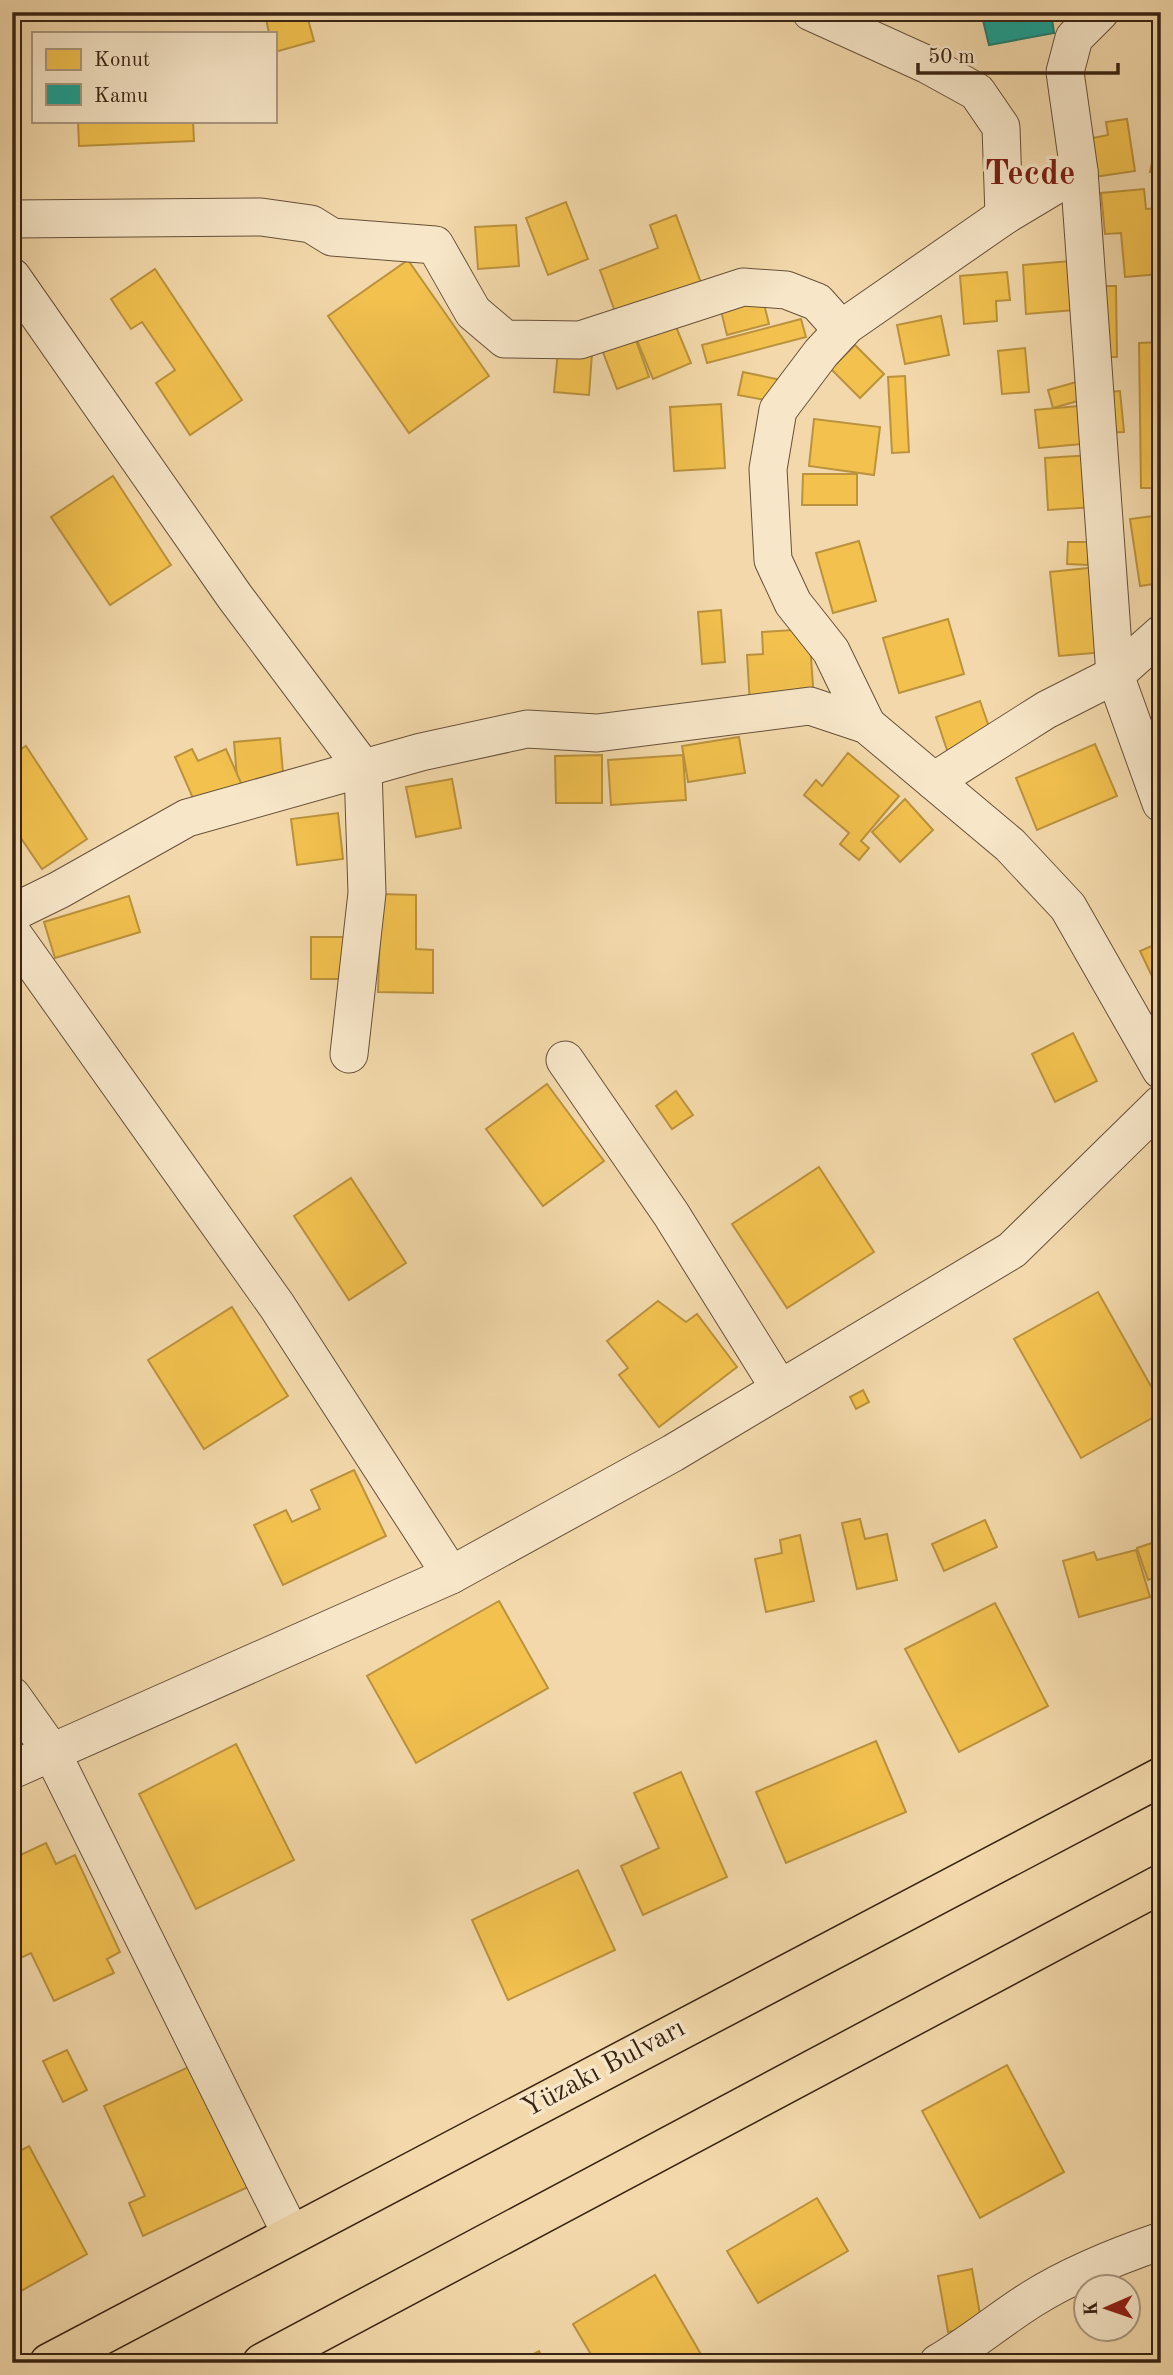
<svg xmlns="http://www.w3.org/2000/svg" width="1173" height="2375" viewBox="0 0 1173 2375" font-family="'Old Standard TT',serif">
<rect width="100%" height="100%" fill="#f2d8aa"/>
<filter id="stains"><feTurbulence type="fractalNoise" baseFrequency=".00286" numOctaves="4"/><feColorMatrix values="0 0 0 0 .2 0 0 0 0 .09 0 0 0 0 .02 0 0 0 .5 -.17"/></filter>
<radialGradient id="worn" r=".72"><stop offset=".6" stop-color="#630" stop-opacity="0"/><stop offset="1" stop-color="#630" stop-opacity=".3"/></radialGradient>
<g fill="#f2c14e" stroke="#bb923d" stroke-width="2">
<path d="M293 12H306L314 41 275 52V33H269L266 19Z"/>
<path d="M1127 119 1135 171 1094 177 1088 139 1108 135 1106 122Z"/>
<path d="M78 121H193L194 141 79 146Z"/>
<path d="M1161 122V174L1150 172Z"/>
<path d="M1144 189 1146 209 1161 208V274L1125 277 1121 233 1105 234 1101 193Z"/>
<path d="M566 202 588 259 548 275 526 218Z"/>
<path d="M676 215 704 291 619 323 600 270 658 248 650 225Z"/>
<path d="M516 225 519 266 478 269 475 227Z"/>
<path d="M408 260 489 376 409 433 328 316Z"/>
<path d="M1071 261 1075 310 1026 314 1023 265Z"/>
<path d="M155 269 242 400 190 435 156 383 175 370 142 322 131 329 111 299Z"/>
<path d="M1007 272 1010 300 996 301 997 321 964 324 960 276Z"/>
<path d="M1091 286H1116L1117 357H1092Z"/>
<path d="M762 296 769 324 727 335 720 307Z"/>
<path d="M941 316 949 355 905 364 897 325Z"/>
<path d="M672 317 691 363 653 379 634 333Z"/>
<path d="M801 319 806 337 707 363 702 345Z"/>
<path d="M634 335 649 377 617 389 601 347Z"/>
<path d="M1161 342V488H1141L1139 343Z"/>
<path d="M855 345 884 374 860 398 831 369Z"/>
<path d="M1025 348 1029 392 1002 394 998 351Z"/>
<path d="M558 351 592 354 589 395 554 392Z"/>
<path d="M743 372 786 381 782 403 738 395Z"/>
<path d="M905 376 909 452 892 453 888 377Z"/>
<path d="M1080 381 1085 399 1053 408 1048 390Z"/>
<path d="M1120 391 1124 432 1098 433 1096 393Z"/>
<path d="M721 404 725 468 674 471 670 407Z"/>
<path d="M1089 405 1092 443 1039 448 1035 410Z"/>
<path d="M814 419 880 427 874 475 809 466Z"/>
<path d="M1092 455 1095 507 1048 510 1045 458Z"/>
<path d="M803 474H857V505H802Z"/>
<path d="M113 476 171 565 110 605 51 517Z"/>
<path d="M1161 515V583L1140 586 1130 519Z"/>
<path d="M859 541 876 601 833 613 816 553Z"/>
<path d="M1068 542H1088V565L1067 564Z"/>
<path d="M1107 566 1116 651 1059 656 1050 572Z"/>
<path d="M721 610 725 662 702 664 698 612Z"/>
<path d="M948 619 964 674 899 693 883 638Z"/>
<path d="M809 629 814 700 750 704 747 655 763 654 762 632Z"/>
<path d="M1161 681V709L1153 684Z"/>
<path d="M980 701 996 747 951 762 936 717Z"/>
<path d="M739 737 745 773 688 782 682 746Z"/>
<path d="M280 738 284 785 238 789 234 742Z"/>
<path d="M1095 744 1117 796 1037 830 1016 778Z"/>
<path d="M26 746 87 839 42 869 12 825V755Z"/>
<path d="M192 749 198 761 226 749 245 792 199 812 175 757Z"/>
<path d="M848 753 899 796 861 841 869 848 859 860 840 844 849 833 804 795 816 780 822 786Z"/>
<path d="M602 755V803H556L555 756Z"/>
<path d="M683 755 686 800 611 805 608 760Z"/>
<path d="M452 779 461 828 416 837 406 787Z"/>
<path d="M905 799 933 830 900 862 872 832Z"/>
<path d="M338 813 343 859 297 865 291 819Z"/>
<path d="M381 894 416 895V949L433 950V993L378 992Z"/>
<path d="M129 896 140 932 55 958 44 922Z"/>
<rect x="311" y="937" width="39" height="42"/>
<path d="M1161 942V995L1140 951Z"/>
<path d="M1073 1033 1097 1081 1055 1102 1032 1054Z"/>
<path d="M547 1084 604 1161 543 1206 486 1129Z"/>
<path d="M676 1091 693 1115 672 1129 656 1106Z"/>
<path d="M819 1167 874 1252 787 1308 732 1224Z"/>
<path d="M351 1178 406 1263 349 1300 294 1216Z"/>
<path d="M1098 1292 1161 1404V1413L1081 1458 1014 1339Z"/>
<path d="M658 1301 686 1322 697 1314 737 1367 659 1427 619 1375 628 1368 607 1341Z"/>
<path d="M232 1307 288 1396 204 1449 148 1360Z"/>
<path d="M863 1390 869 1402 856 1409 850 1397Z"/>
<path d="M354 1470 386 1536 283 1585 254 1525 286 1510 292 1522 320 1509 311 1490Z"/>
<path d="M860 1519 865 1539 887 1534 897 1580 857 1589 842 1523Z"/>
<path d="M985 1520 997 1547 944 1571 932 1544Z"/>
<path d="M800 1535 814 1601 766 1612 755 1559 782 1553 780 1540Z"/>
<path d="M1161 1540V1575L1148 1580 1137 1548Z"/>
<path d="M1136 1550 1150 1597 1079 1617 1063 1561 1094 1552 1097 1560Z"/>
<path d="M499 1601 548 1688 416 1763 367 1676Z"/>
<path d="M995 1603 1048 1706 959 1752 905 1649Z"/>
<path d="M876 1741 906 1812 786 1863 756 1792Z"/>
<path d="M236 1744 294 1860 196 1909 139 1794Z"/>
<path d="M681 1772 727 1877 643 1915 621 1866 659 1848 634 1793Z"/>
<path d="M46 1843 56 1864 75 1855 120 1952 107 1959 114 1973 54 2001 31 1953 12 1962V1859Z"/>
<path d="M578 1870 615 1950 508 2000 472 1920Z"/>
<path d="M67 2050 87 2090 63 2102 43 2061Z"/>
<path d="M193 2065 248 2187 143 2236 129 2203 145 2196 104 2106Z"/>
<path d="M1007 2065 1064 2172 980 2218 922 2111Z"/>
<path d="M29 2146 87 2254 12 2296V2155Z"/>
<path d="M817 2198 848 2251 758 2303 727 2251Z"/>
<path d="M972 2269 982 2325 948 2332 938 2276Z"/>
<path d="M655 2275 706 2363H596L573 2324Z"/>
<path d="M539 2351 545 2363H517Z"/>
</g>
<path fill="#17a398" stroke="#227d70" stroke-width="2" d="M981 12H1051L1054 33 989 45Z"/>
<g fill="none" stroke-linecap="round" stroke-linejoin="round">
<g stroke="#68513a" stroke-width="39">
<g id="minor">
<path d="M811 12 928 65 977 92 1001 127 1004 216"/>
<path d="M1100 12 1074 38 1065 72 1079 171 1115 675 1161 803"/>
<path d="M12 219 261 217 311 224 332 237 435 245 473 312 505 339 580 340 743 287 786 290 817 302 842 330"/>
<path d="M12 277 235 597 363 768 367 893 349 1054"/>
<path d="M867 725 831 651 793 603 773 560 768 469 778 410 821 353 847 325 1004 216 1079 171"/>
<path d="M934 781 1046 710 1115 675 1161 634"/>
<path d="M12 913 59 890 187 818 421 752 527 729 597 733 810 706 867 725 1010 845 1068 907 1161 1070"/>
<path d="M12 933 277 1306 451 1575"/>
<path d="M565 1060 671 1214 780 1389"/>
<path d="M12 1696 51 1751 291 2234"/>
<path d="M12 1770 451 1575 673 1453 1012 1250 1161 1104"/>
<path d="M938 2363C971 2344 1000 2319 1032 2299 1072 2274 1117 2256 1161 2241"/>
</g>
</g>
<g stroke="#3a2414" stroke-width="41">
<g id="major">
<path d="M49 2363 1161 1777"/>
<path d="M262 2363 1161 1884"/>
</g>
</g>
<use href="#minor" stroke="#f7e6c8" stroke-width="37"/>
<use href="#major" stroke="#f2d8aa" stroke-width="38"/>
</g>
<g text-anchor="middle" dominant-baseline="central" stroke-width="7" stroke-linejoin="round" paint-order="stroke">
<g font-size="28" fill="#3a2414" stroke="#f7e6c8">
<text transform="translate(604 2069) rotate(-28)">Yüzakı Bulvarı</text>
</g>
<g font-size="35" font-weight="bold" fill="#7a1f14" stroke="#f7e6c8">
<text x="1030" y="174">Tecde</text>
</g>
</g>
<rect width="1173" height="2375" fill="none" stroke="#f2d8aa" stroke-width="42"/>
<rect x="14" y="14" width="1145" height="2347" fill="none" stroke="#3a2414" stroke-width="3.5"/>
<rect x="21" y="21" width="1131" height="2333" fill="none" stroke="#3a2414" stroke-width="2"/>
<rect x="32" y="32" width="245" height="91" fill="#f7e6c8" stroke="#ab9880" stroke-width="2"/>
<rect x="46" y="49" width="35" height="21" fill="#f2c14e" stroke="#ab9880" stroke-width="2"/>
<text x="94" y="66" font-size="21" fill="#3a2414">Konut</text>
<rect x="46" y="84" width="35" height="21" fill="#17a398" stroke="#ab9880" stroke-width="2"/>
<text x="94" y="102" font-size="21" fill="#3a2414">Kamu</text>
<g transform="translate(1107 2308) rotate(268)"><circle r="33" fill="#f7e6c8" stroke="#ab9880" stroke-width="2"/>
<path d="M0-5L12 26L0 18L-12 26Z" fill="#8f2418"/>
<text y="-10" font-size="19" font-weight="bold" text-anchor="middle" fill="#3a2414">K</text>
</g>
<path d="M918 63v10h200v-10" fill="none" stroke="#3a2414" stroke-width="3.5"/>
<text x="928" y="63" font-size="21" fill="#3a2414" stroke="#f7e6c8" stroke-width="5" paint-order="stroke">50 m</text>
<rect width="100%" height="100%" filter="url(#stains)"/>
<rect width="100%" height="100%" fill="url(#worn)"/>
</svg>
